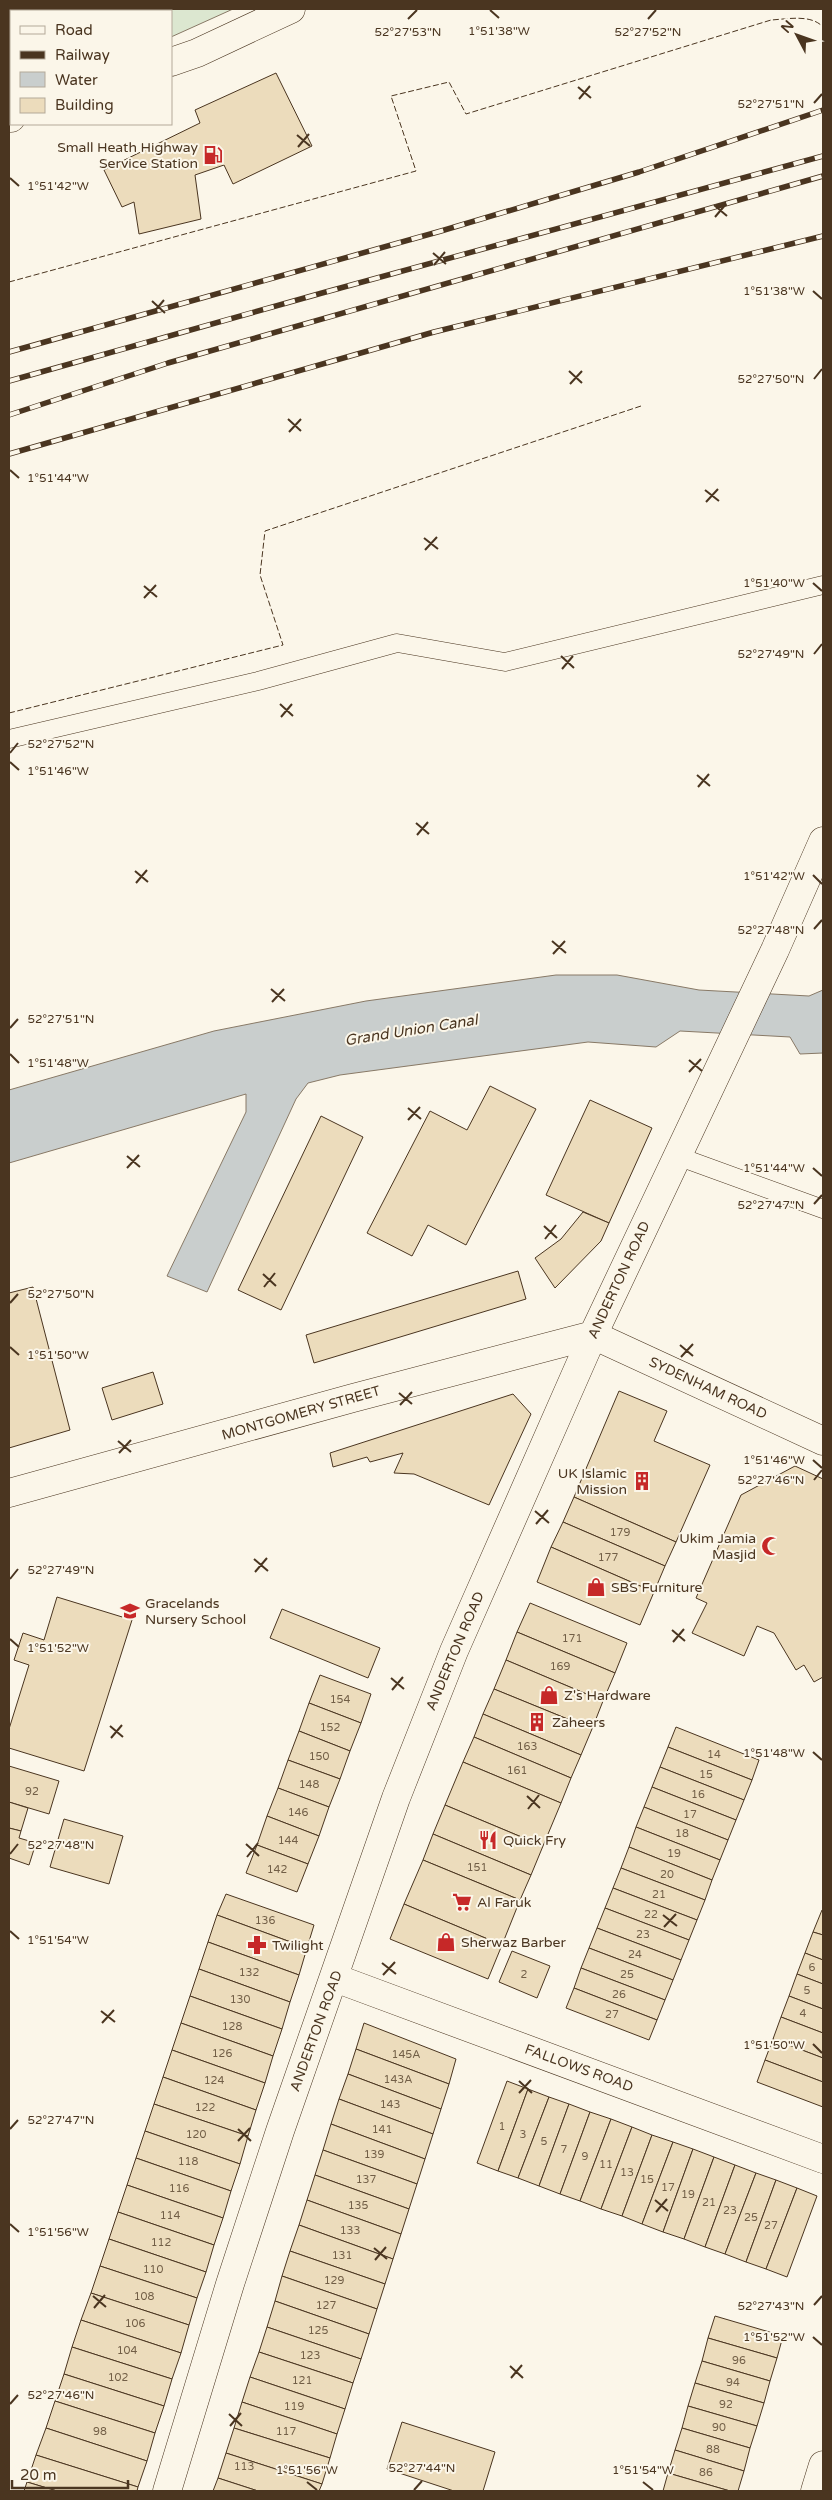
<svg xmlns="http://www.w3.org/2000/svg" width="832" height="2500" viewBox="0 0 832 2500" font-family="'Varela Round',sans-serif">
<rect width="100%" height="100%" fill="#fbf6e9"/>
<path fill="#dce7d0" stroke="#887966" d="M9 9H233L171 37V11H11V97L9 98Z"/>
<path fill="#c9cecd" stroke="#887966" d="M556 975H617L699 990 809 996 823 990V1053L800 1054 790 1037 680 1031 656 1047 588 1042 340 1075 308 1083 296 1099 207 1292 167 1276 246 1112V1094L9 1163V1090L214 1031 366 1001Z"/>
<g fill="#ecdcbc" stroke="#4a3520">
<path d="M276 73 312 146 233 184 224 165 195 175 201 219 139 234 134 202 122 207 104 170 200 123 195 110Z"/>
<path d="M490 1086 536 1109 466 1245 428 1225 412 1256 367 1233 430 1111 467 1130Z"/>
<path d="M590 1100 652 1128 609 1223 546 1195Z"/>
<path d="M321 1116 363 1137 281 1310 238 1290Z"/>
<path d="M583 1212 609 1223 601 1241 555 1288 535 1258 561 1239Z"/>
<path d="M518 1271 526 1299 314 1363 306 1335Z"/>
<path d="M33 1287 70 1430 9 1448V1293Z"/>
<path d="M153 1372 163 1404 112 1420 102 1388Z"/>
<path d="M619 1391 667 1411 654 1441 710 1465 676 1542 574 1497Z"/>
<path d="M513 1394 531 1414 489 1505 414 1474 394 1473 403 1453 370 1462 367 1457 333 1467 330 1453Z"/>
<path d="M795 1466 823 1479V1677L814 1682 804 1665 796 1670 774 1633 757 1626 744 1656 692 1633 707 1603 696 1598 741 1495Z"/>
<path d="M574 1497 676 1542 665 1566 563 1522Z"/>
<path d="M563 1522 665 1566 654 1592 551 1547Z"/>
<path d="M551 1547 654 1592 640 1625 537 1582Z"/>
<path d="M57 1597 132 1620 84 1771 9 1748V1729L29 1665 14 1660 23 1633 44 1640Z"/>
<path d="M530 1603 627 1643 615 1673 517 1632Z"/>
<path d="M282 1609 380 1648 368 1678 270 1638Z"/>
<path d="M517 1632 615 1673 603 1701 506 1660Z"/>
<path d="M506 1660 603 1701 592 1729 494 1689Z"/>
<path d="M320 1675 371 1694 361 1723 309 1703Z"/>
<path d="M494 1689 592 1729 581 1755 483 1714Z"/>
<path d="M309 1703 361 1723 350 1751 299 1731Z"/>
<path d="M483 1714 581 1755 571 1778 474 1737Z"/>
<path d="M676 1727 759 1760 752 1780 668 1747Z"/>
<path d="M299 1731 350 1751 340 1779 288 1760Z"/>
<path d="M474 1737 571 1778 561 1803 463 1762Z"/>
<path d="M668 1747 752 1780 744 1800 660 1767Z"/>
<path d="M288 1760 340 1779 329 1807 278 1788Z"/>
<path d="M463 1762 561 1803 543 1846 445 1805Z"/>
<path d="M9 1766 59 1781 49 1814 9 1802Z"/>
<path d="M660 1767 744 1800 736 1820 652 1787Z"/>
<path d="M652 1787 736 1820 728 1840 644 1807Z"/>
<path d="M278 1788 329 1807 319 1836 267 1816Z"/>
<path d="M9 1802 28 1808 21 1831 9 1828Z"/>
<path d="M445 1805 543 1846 531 1875 433 1834Z"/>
<path d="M644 1807 728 1840 720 1860 636 1827Z"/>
<path d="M267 1816 319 1836 308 1864 257 1845Z"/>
<path d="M64 1819 123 1836 109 1884 50 1867Z"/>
<path d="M636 1827 720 1860 712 1880 629 1847Z"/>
<path d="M9 1828 21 1831 19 1838 36 1843 29 1865 9 1858Z"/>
<path d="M433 1834 531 1875 520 1900 423 1860Z"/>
<path d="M257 1845 308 1864 297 1892 246 1873Z"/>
<path d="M629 1847 712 1880 705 1900 621 1868Z"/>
<path d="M423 1860 520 1900 502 1945 404 1904Z"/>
<path d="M621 1868 705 1900 697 1920 613 1888Z"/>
<path d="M613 1888 697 1920 689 1940 605 1908Z"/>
<path d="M226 1894 314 1925 307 1948 217 1915Z"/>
<path d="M404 1904 502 1945 488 1979 390 1939Z"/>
<path d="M605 1908 689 1940 681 1960 597 1928Z"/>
<path d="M822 1910 823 1911V1935L813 1932Z"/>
<path d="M217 1915 307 1948 299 1975 208 1942Z"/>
<path d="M597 1928 681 1960 673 1980 589 1948Z"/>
<path d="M813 1932 823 1935V1960L805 1953Z"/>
<path d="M208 1942 299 1975 290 2002 199 1969Z"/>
<path d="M589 1948 673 1980 665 2000 581 1968Z"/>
<path d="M512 1951 550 1966 537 1998 499 1982Z"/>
<path d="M805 1953 823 1960V1984L797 1974Z"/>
<path d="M581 1968 665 2000 657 2020 574 1988Z"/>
<path d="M199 1969 290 2002 282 2029 190 1996Z"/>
<path d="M797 1974 823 1984V2009L789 1996Z"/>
<path d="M574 1988 657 2020 649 2040 566 2008Z"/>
<path d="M190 1996 282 2029 273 2056 181 2023Z"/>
<path d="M789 1996 823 2009V2033L781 2017Z"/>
<path d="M781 2017 823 2033V2058L773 2039Z"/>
<path d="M181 2023 273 2056 265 2083 172 2050Z"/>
<path d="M364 2023 456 2059 449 2084 356 2049Z"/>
<path d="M773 2039 823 2058V2082L765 2060Z"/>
<path d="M356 2049 449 2084 441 2109 348 2074Z"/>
<path d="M172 2050 265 2083 256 2110 163 2077Z"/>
<path d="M765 2060 823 2082V2107L757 2082Z"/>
<path d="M348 2074 441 2109 433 2134 339 2099Z"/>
<path d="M163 2077 256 2110 248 2136 154 2104Z"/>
<path d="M507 2081 528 2089 498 2171 477 2163Z"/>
<path d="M528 2089 549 2097 518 2178 498 2171Z"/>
<path d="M549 2097 569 2104 539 2186 518 2178Z"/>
<path d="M339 2099 433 2134 425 2159 331 2124Z"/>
<path d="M154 2104 248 2136 240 2164 145 2131Z"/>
<path d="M569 2104 590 2112 560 2194 539 2186Z"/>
<path d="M590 2112 611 2119 580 2201 560 2194Z"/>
<path d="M611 2119 632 2127 601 2209 580 2201Z"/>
<path d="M331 2124 425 2159 417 2184 323 2150Z"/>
<path d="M632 2127 652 2135 622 2216 601 2209Z"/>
<path d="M145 2131 240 2164 231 2191 136 2158Z"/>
<path d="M652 2135 673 2142 642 2224 622 2216Z"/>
<path d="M673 2142 693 2149 663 2232 642 2224Z"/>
<path d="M693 2149 714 2157 684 2239 663 2232Z"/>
<path d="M323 2150 417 2184 409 2209 315 2175Z"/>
<path d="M714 2157 735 2165 705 2247 684 2239Z"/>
<path d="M136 2158 231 2191 223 2218 127 2185Z"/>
<path d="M735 2165 756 2173 725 2254 705 2247Z"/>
<path d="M756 2173 776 2180 746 2262 725 2254Z"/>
<path d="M315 2175 409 2209 401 2234 307 2200Z"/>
<path d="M776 2180 797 2188 766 2269 746 2262Z"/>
<path d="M127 2185 223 2218 214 2245 118 2212Z"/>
<path d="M797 2188 817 2196 787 2277 766 2269Z"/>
<path d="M307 2200 401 2234 393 2259 299 2225Z"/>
<path d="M118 2212 214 2245 206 2272 109 2239Z"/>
<path d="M299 2225 393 2259 385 2284 290 2251Z"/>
<path d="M109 2239 206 2272 197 2298 100 2266Z"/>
<path d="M290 2251 385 2284 377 2309 282 2276Z"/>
<path d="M100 2266 197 2298 189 2325 91 2293Z"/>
<path d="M282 2276 377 2309 369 2334 275 2301Z"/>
<path d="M91 2293 189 2325 181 2353 81 2320Z"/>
<path d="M275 2301 369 2334 361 2359 267 2327Z"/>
<path d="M715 2316 783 2336 777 2358 708 2338Z"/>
<path d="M81 2320 181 2353 172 2379 72 2347Z"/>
<path d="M267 2327 361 2359 353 2383 259 2352Z"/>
<path d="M708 2338 777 2358 770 2381 702 2361Z"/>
<path d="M72 2347 172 2379 164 2406 64 2374Z"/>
<path d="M259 2352 353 2383 345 2409 250 2377Z"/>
<path d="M702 2361 770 2381 764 2403 695 2383Z"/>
<path d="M64 2374 164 2406 155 2433 55 2401Z"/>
<path d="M250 2377 345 2409 337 2434 242 2402Z"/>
<path d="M695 2383 764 2403 757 2426 688 2406Z"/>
<path d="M55 2401 155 2433 147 2461 46 2428Z"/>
<path d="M242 2402 337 2434 330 2458 234 2428Z"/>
<path d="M688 2406 757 2426 750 2448 682 2428Z"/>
<path d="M402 2422 495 2452 483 2491H454L387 2469Z"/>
<path d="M46 2428 147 2461 138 2487 36 2455Z"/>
<path d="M234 2428 330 2458 322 2484 226 2453Z"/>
<path d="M682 2428 750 2448 744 2471 675 2450Z"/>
<path d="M675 2450 744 2471 738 2491H730L668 2473Z"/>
<path d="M226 2453 322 2484 319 2491H258L218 2478Z"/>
<path d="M36 2455 138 2487 137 2491H57L27 2482Z"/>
<path d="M668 2473 730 2491H663Z"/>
<path d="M218 2478 258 2491H213Z"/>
<path d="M27 2482 57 2491H24Z"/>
</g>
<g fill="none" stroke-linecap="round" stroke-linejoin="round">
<g stroke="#4a3520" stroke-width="19">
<g id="service">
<path d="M9 739 258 681 397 643 505 662 823 585"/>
<path d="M677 1156 823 1209"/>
</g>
</g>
<g stroke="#4a3520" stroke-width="29">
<g id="minor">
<path d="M335 1978 823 2159"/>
<path d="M167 2491 230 2284 280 2131 396 1798 454 1651 593 1335 823 1441"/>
<path d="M815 2491 823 2465"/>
</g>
</g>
<g stroke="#4a3520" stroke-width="29">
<path id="tertiary" d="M9 1493 353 1398 593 1335 775 950 823 841"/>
</g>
<g stroke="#4a3520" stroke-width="29">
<g id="trunk">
<path d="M171 62 197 53 291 9"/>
<path d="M9 118H11"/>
</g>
</g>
<use href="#service" stroke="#fbf6e9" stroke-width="18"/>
<use href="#minor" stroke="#fbf6e9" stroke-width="28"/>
<use href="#tertiary" stroke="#fbf6e9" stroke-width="28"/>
<use href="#trunk" stroke="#fbf6e9" stroke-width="28"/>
<g stroke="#4a3520" stroke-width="5.5">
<g id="rail">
<path d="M9 352 441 231 639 172 823 110"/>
<path d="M9 381 322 293 823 156"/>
<path d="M9 415 168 363 823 176"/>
<path d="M9 454 434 332 823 236"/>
</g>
</g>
<use href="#rail" stroke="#fbf6e9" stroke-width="4" stroke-dasharray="11" stroke-linecap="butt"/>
<g stroke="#4a3520" stroke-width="1" stroke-dasharray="6 2.5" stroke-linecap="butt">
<path d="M9 282 416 171 391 96 449 82 466 114 771 20C788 19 811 14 823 27"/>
<path d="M9 713 283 645 260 575 265 531 641 406"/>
</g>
</g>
<path fill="none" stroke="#4a3520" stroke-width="2" d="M490 10 499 18M408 19 417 10M648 19 656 10M578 87 591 98M579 99 590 86M814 103 822 94M297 135 310 146M298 147 309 134M10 178 19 186M714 205 727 216M715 217 726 204M433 253 446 264M434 265 445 252M813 291 822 299M152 301 165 313M153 313 164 300M569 371 582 383M814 379 822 369M570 384 582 371M288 419 301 431M289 432 301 419M10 470 19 478M705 490 719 501M706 502 718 489M424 538 438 549M425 550 437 537M813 583 822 591M144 586 157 597M144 598 156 585M814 654 822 644M561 656 574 668M562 669 573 656M280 704 293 716M281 717 292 704M10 753 18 743M10 762 19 770M697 775 710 786M698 787 709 774M416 823 429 834M417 835 428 822M135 871 148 882M813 875 822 884M136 883 147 870M814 929 822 920M552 941 566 953M553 954 565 941M271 989 285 1001M272 1002 284 989M10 1028 18 1019M10 1054 19 1063M689 1060 702 1071M689 1072 701 1059M408 1108 421 1119M408 1120 420 1107M127 1156 140 1167M127 1168 139 1155M813 1168 822 1176M814 1204 822 1195M544 1226 557 1238M545 1239 556 1225M263 1274 276 1286M264 1287 275 1273M10 1303 18 1294M680 1345 693 1356M10 1347 19 1355M681 1357 693 1344M399 1393 412 1404M400 1405 412 1392M118 1441 131 1452M119 1453 131 1440M813 1460 822 1468M814 1480 822 1470M535 1511 549 1523M536 1524 548 1510M254 1559 268 1571M255 1572 267 1558M10 1579 18 1569M672 1630 685 1641M10 1639 19 1647M673 1642 684 1629M391 1678 404 1689M392 1690 403 1677M110 1726 123 1737M111 1738 122 1725M813 1752 822 1760M527 1796 540 1808M528 1809 539 1795M246 1844 259 1856M10 1854 18 1844M247 1857 258 1843M663 1915 677 1926M664 1927 676 1914M10 1931 19 1939M382 1963 396 1974M383 1975 395 1962M101 2011 115 2022M102 2023 114 2010M813 2044 822 2053M519 2081 532 2093M519 2093 531 2080M10 2129 18 2120M238 2129 251 2141M238 2141 250 2128M655 2200 668 2211M656 2212 667 2199M10 2224 19 2232M374 2248 387 2259M375 2260 386 2247M93 2296 106 2307M814 2305 822 2296M94 2308 105 2295M813 2337 822 2345M510 2366 523 2378M511 2378 522 2365M10 2404 18 2395M229 2414 242 2426M230 2426 241 2413M307 2482 317 2490M643 2482 653 2490M414 2490 422 2481"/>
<defs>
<g id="fuel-bare" transform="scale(1.5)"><path d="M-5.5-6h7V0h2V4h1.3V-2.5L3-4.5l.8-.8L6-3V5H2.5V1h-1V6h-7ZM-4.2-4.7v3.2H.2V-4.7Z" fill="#c62828" stroke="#fbf6e9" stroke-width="2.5" paint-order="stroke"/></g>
<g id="building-bare" transform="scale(1.5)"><path d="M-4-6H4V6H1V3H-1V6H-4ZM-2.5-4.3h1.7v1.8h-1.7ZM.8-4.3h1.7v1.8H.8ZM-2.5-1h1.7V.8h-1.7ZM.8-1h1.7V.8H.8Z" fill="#c62828" stroke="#fbf6e9" stroke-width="2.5" paint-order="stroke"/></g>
<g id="mosque-bare" transform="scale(1.5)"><path d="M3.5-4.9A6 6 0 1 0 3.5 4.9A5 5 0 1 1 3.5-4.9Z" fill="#c62828" stroke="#fbf6e9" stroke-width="2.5" paint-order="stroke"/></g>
<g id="shop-bare" transform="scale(1.5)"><path d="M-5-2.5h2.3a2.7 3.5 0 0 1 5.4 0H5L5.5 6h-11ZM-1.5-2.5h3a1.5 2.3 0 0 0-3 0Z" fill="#c62828" stroke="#fbf6e9" stroke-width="2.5" paint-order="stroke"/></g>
<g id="school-bare" transform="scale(1.5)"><path d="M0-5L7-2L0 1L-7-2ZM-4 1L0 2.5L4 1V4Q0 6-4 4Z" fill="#c62828" stroke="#fbf6e9" stroke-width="2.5" paint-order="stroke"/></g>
<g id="restaurant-bare" transform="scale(1.5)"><path d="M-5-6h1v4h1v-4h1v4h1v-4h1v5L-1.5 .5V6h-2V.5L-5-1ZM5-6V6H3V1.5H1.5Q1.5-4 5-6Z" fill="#c62828" stroke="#fbf6e9" stroke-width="2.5" paint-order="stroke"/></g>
<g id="supermarket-bare" transform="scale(1.5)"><path d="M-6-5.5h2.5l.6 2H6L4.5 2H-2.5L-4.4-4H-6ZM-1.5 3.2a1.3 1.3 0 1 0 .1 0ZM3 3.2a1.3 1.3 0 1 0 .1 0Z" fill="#c62828" stroke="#fbf6e9" stroke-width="2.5" paint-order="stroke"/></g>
<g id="pharmacy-bare" transform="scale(1.5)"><path d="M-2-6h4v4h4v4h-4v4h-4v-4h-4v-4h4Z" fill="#c62828" stroke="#fbf6e9" stroke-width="2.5" paint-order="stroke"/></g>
</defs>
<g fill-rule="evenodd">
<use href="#fuel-bare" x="213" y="155"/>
<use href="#building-bare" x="642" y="1481"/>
<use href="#mosque-bare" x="771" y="1546"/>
<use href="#shop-bare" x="596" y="1587"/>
<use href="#school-bare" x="130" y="1611"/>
<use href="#shop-bare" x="549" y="1695"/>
<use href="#building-bare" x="537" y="1722"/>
<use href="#restaurant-bare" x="488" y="1840"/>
<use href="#supermarket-bare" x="462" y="1902"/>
<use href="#shop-bare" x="446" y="1942"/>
<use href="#pharmacy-bare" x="257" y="1945"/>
</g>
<g text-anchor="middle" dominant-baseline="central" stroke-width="4" stroke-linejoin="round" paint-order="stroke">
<g font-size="11" fill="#725f47">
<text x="620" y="1532">179</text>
<text x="608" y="1557">177</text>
<text x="572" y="1638">171</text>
<text x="560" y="1666">169</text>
<text x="340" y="1699">154</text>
<text x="330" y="1727">152</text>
<text x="527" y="1746">163</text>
<text x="714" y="1754">14</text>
<text x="319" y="1756">150</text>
<text x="517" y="1770">161</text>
<text x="706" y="1774">15</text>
<text x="309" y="1784">148</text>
<text x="32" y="1791">92</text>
<text x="698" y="1794">16</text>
<text x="298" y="1812">146</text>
<text x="690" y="1814">17</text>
<text x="682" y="1833">18</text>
<text x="288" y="1840">144</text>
<text x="674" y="1853">19</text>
<text x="477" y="1867">151</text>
<text x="277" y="1869">142</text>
<text x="667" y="1874">20</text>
<text x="659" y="1894">21</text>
<text x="651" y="1914">22</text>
<text x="265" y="1920">136</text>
<text x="643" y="1934">23</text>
<text x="635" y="1954">24</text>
<text x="812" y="1967">6</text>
<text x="249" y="1972">132</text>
<text x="524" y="1974">2</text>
<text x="627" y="1974">25</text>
<text x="807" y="1990">5</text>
<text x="619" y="1994">26</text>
<text x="240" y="1999">130</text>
<text x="803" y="2013">4</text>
<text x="612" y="2014">27</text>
<text x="232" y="2026">128</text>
<text x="222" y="2053">126</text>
<text x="406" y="2054">145A</text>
<text x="398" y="2079">143A</text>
<text x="214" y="2080">124</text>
<text x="390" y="2104">143</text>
<text x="205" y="2107">122</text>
<text x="502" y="2126">1</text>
<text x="382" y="2129">141</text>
<text x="196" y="2134">120</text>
<text x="523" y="2134">3</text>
<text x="544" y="2141">5</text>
<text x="564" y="2149">7</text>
<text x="374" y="2154">139</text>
<text x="585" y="2156">9</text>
<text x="188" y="2161">118</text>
<text x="606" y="2164">11</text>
<text x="627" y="2172">13</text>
<text x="366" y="2179">137</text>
<text x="647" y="2179">15</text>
<text x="668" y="2187">17</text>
<text x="179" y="2188">116</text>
<text x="688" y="2194">19</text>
<text x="709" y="2202">21</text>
<text x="358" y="2205">135</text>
<text x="730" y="2210">23</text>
<text x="170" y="2215">114</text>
<text x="751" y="2217">25</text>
<text x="771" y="2225">27</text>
<text x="350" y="2230">133</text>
<text x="161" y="2242">112</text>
<text x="342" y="2255">131</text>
<text x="153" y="2269">110</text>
<text x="334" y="2280">129</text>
<text x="144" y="2296">108</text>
<text x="326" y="2305">127</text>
<text x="135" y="2323">106</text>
<text x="318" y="2330">125</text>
<text x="127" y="2350">104</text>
<text x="310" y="2355">123</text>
<text x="739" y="2360">96</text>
<text x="118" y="2377">102</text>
<text x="302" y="2380">121</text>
<text x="733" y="2382">94</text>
<text x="726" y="2404">92</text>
<text x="294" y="2406">119</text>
<text x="719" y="2427">90</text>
<text x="100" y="2431">98</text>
<text x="286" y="2431">117</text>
<text x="713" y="2449">88</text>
<text x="244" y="2466">113</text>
<text x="706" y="2472">86</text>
</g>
<g font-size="14" fill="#4a3520" stroke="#fbf6e9" text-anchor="start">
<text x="198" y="147" text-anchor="end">Small Heath Highway<tspan x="198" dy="16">Service Station</tspan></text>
<text x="627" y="1473" text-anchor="end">UK Islamic<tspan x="627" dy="16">Mission</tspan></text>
<text x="756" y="1538" text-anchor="end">Ukim Jamia<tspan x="756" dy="16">Masjid</tspan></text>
<text x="611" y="1587">SBS Furniture</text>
<text x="145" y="1603">Gracelands<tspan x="145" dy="16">Nursery School</tspan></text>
<text x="564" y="1695">Z's Hardware</text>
<text x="552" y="1722">Zaheers</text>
<text x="503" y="1840">Quick Fry</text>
<text x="477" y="1902">Al Faruk</text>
<text x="461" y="1942">Sherwaz Barber</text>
<text x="272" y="1945">Twilight</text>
</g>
<g font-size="14" fill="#4a3520" stroke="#fbf6e9">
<text transform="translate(619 1280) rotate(-65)">ANDERTON ROAD</text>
<text transform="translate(708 1388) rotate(25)">SYDENHAM ROAD</text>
<text transform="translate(301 1413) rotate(-16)">MONTGOMERY STREET</text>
<text transform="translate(455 1651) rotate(-67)">ANDERTON ROAD</text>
<text transform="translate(316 2031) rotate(-70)">ANDERTON ROAD</text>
<text transform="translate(579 2068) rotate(20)">FALLOWS ROAD</text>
</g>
<g font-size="15" font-style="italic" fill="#4a3520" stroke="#fbf6e9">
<text transform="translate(411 1030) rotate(-9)">Grand Union Canal</text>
</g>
</g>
<g font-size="12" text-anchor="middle" fill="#4a3520" stroke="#fbf6e9" stroke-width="4" stroke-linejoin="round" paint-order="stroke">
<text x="499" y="35">1°51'38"W</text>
<text x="408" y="36">52°27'53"N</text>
<text x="648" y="36">52°27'52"N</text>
<text x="771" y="108">52°27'51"N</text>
<text x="58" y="190">1°51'42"W</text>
<text x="774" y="295">1°51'38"W</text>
<text x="771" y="383">52°27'50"N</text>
<text x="58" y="482">1°51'44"W</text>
<text x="774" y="587">1°51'40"W</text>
<text x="771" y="658">52°27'49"N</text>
<text x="61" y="748">52°27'52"N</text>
<text x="58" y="775">1°51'46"W</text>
<text x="774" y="880">1°51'42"W</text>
<text x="771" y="934">52°27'48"N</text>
<text x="61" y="1023">52°27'51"N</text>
<text x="58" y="1067">1°51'48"W</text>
<text x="774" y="1172">1°51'44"W</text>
<text x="771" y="1209">52°27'47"N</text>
<text x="61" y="1298">52°27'50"N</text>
<text x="58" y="1359">1°51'50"W</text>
<text x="774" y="1464">1°51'46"W</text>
<text x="771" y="1484">52°27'46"N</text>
<text x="61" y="1574">52°27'49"N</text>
<text x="58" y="1652">1°51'52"W</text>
<text x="774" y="1757">1°51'48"W</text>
<text x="61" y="1849">52°27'48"N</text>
<text x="58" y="1944">1°51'54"W</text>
<text x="774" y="2049">1°51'50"W</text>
<text x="61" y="2124">52°27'47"N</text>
<text x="58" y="2236">1°51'56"W</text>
<text x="771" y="2310">52°27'43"N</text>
<text x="774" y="2341">1°51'52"W</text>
<text x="61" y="2399">52°27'46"N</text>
<text x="422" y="2472">52°27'44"N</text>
<text x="307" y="2474">1°51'56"W</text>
<text x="643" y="2474">1°51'54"W</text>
</g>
<rect width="832" height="2500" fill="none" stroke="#4a3520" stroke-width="20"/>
<rect x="10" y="10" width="162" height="115" fill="#fbf6e9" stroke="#b4a999"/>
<rect x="20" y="26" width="25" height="8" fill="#fbf6e9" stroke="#b4a999"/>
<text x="55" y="35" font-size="15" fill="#4a3520">Road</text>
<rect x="20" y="51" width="25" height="8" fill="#4a3520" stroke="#b4a999"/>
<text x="55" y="60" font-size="15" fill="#4a3520">Railway</text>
<rect x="20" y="72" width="25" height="15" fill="#c9cecd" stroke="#b4a999"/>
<text x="55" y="85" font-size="15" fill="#4a3520">Water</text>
<rect x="20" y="98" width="25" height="15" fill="#ecdcbc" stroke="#b4a999"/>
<text x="55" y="110" font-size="15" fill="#4a3520">Building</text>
<g transform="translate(797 35) rotate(311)" stroke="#fbf6e9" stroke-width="4" paint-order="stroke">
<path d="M0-4L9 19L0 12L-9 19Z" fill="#4a3520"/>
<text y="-8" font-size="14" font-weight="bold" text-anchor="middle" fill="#4a3520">N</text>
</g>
<path d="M12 2480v8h116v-8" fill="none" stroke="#4a3520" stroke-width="2.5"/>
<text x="20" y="2480" font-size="15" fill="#4a3520" stroke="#fbf6e9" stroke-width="4" paint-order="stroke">20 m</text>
</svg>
